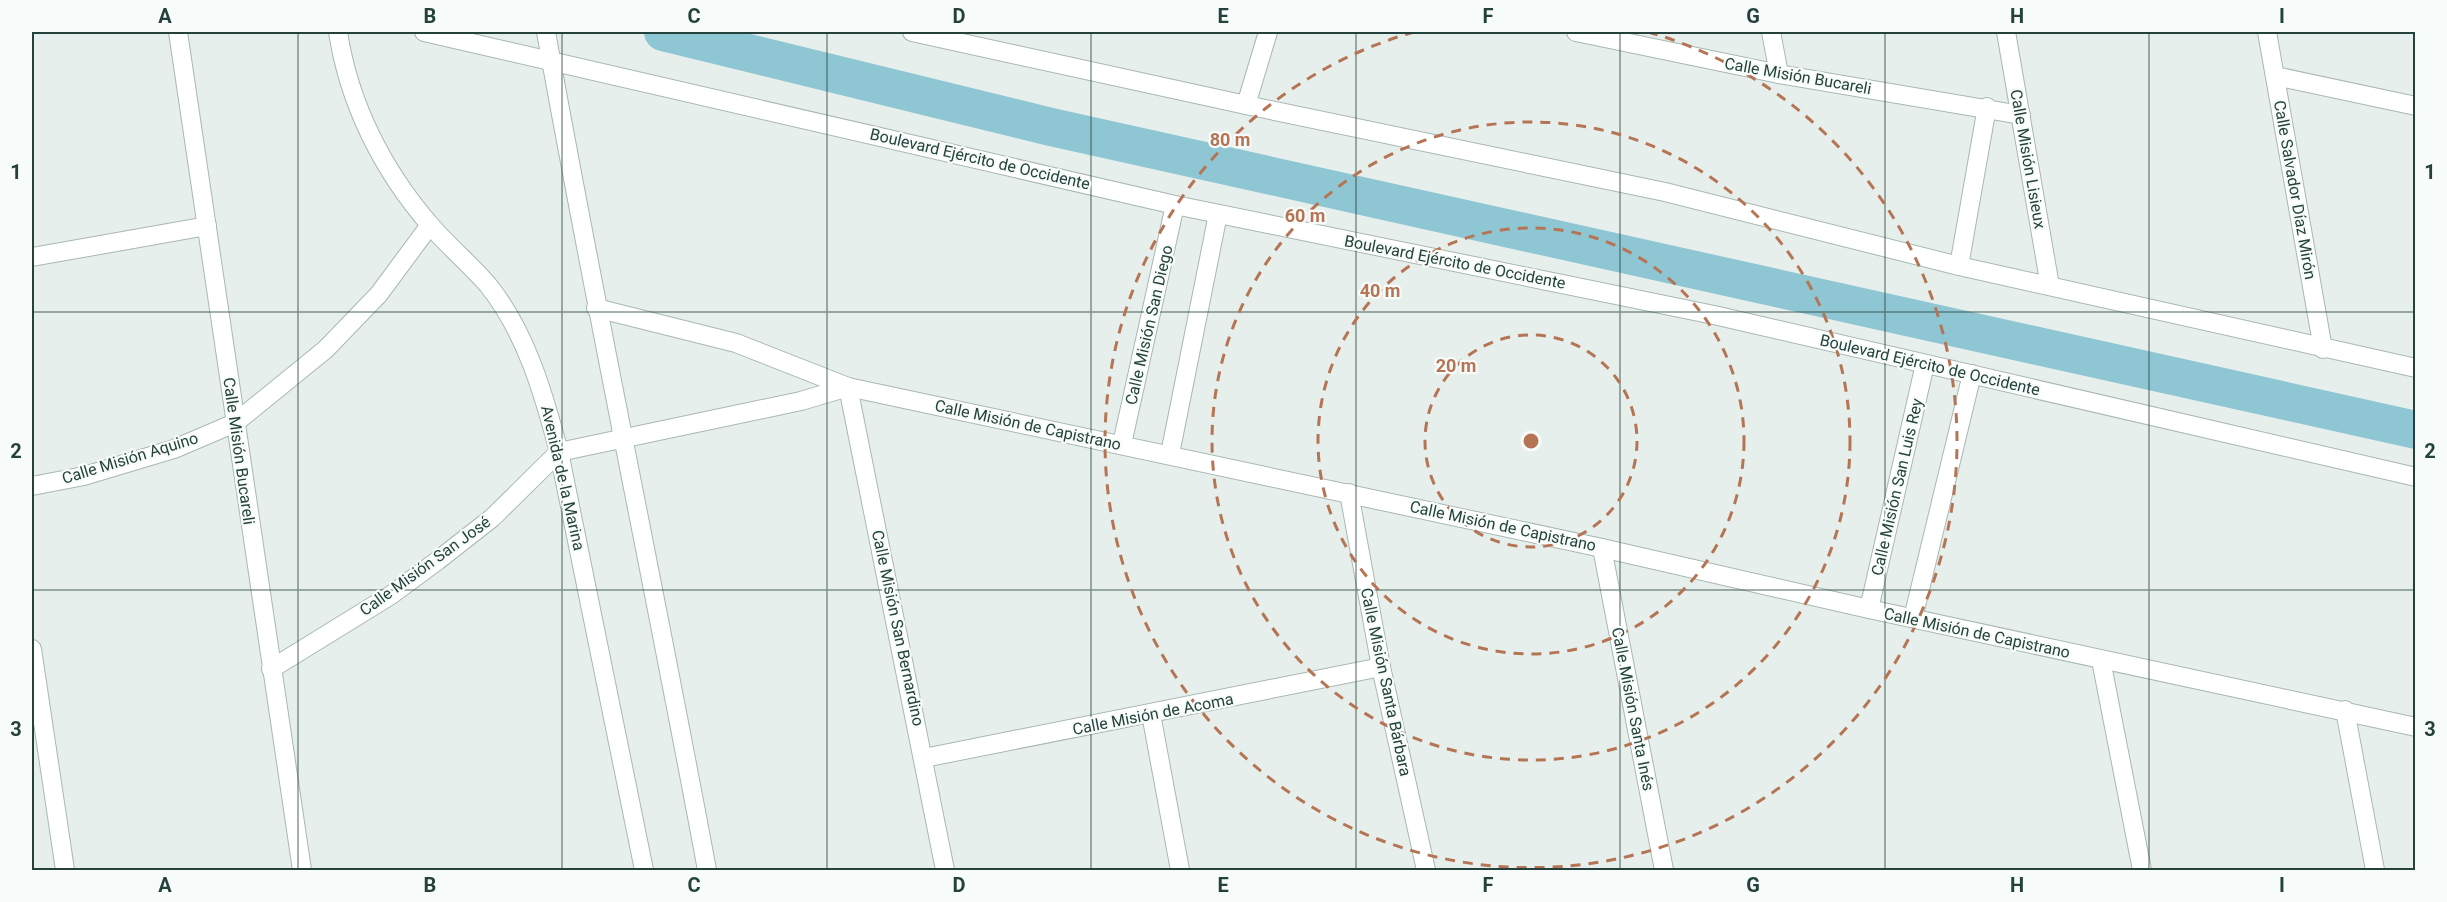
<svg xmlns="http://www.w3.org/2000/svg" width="2447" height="902" viewBox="0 0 2447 902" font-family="Roboto,sans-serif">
<rect width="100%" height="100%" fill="#e6efeb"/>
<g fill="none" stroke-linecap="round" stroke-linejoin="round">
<path stroke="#8ec6d3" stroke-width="38" d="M663 32 1051 127 2416 430"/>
<g stroke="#a8b8b3" stroke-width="20">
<g id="street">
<path d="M178 32 302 870"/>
<path d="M338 32C349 104 383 171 431 226 449 247 470 264 488 285 526 332 544 395 559 452L644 870"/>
<path d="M424 32 1175 205 1714 315 2416 477"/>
<path d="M546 32C596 312 655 590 707 870"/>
<path d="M912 32 1246 105 1665 192 1959 266 2416 368"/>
<path d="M1576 32 1779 74 2021 115"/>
<path d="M1771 32 1779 74"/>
<path d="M2006 32 2050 286"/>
<path d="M2267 32 2323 349"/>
<path d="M2275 76 2416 106"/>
<path d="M1246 105 1268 32"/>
<path d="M32 257 207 226"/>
<path d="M1959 266 1987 107"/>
<path d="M596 308 736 343 848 387 1602 548 1869 609 2416 727"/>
<path d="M1122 444 1175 205"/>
<path d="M1170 454 1218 214"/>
<path d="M32 486 84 476 174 449 235 423 326 349 379 294 430 225"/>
<path d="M1349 493 1381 667 1426 870"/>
<path d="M1602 548 1664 870"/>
<path d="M1869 609 1925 364"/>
<path d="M1913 618 1972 374"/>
<path d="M32 649 65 870"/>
<path d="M2101 660 2142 870"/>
<path d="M271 669 391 595 437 561 492 518 559 452 801 401 848 387 945 870"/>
<path d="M2345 710 2375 870"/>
<path d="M1151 714 1180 870"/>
<path d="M924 758 1381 667"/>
</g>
</g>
<use href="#street" stroke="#fff" stroke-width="18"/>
</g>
<path fill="none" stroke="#24423b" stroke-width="1.5" stroke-opacity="0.55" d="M298 32V870M562 32V870M827 32V870M1091 32V870M1356 32V870M1620 32V870M1885 32V870M2149 32V870M32 312H2416M32 590H2416"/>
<g fill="none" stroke="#b57555" stroke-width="3" stroke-dasharray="10 8">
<circle cx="1531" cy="441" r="106"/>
<circle cx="1531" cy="441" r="213"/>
<circle cx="1531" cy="441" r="319"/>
<path d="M1648 32A426 426 0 1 1 1414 32"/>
</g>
<g text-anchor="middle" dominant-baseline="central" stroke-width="4.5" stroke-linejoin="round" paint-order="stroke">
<g font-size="16" fill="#24423b" stroke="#f7fbf9">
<text transform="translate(1798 76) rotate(10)">Calle Misión Bucareli</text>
<text transform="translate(980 159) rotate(13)">Boulevard Ejército de Occidente</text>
<text transform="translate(2028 159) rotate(80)">Calle Misión Lisieux</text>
<text transform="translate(2295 190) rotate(80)">Calle Salvador Díaz Mirón</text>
<text transform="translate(1455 262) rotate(11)">Boulevard Ejército de Occidente</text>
<text transform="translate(1149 325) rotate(-77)">Calle Misión San Diego</text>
<text transform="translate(1930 365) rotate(13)">Boulevard Ejército de Occidente</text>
<text transform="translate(1028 425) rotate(12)">Calle Misión de Capistrano</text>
<text transform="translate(239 451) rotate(82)">Calle Misión Bucareli</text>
<text transform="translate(130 458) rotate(-17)">Calle Misión Aquino</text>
<text transform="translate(563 478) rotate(77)">Avenida de la Marina</text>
<text transform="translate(1897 487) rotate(-77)">Calle Misión San Luis Rey</text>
<text transform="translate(1503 526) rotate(12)">Calle Misión de Capistrano</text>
<text transform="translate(425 566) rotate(-36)">Calle Misión San José</text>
<text transform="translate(898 628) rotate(78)">Calle Misión San Bernardino</text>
<text transform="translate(1977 633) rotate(12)">Calle Misión de Capistrano</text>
<text transform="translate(1386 682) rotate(78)">Calle Misión Santa Bárbara</text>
<text transform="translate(1633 709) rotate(79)">Calle Misión Santa Inés</text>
<text transform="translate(1153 714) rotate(-11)">Calle Misión de Acoma</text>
</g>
</g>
<circle cx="1531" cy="441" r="9" fill="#b57555" stroke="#f7fbf9" stroke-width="3"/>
<g font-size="18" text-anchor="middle" font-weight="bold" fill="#b57555" stroke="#f7fbf9" stroke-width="4.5" stroke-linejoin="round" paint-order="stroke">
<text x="1230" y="146">80 m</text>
<text x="1305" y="222">60 m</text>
<text x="1380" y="297">40 m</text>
<text x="1456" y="372">20 m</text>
</g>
<rect width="2447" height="902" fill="none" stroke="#f7fbf9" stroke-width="66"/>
<rect x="33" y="33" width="2381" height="836" fill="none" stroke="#24423b" stroke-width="2"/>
<g font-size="20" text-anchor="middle" font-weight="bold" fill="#24423b">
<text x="165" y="23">A</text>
<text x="430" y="23">B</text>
<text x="694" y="23">C</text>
<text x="959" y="23">D</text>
<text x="1223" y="23">E</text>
<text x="1488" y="23">F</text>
<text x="1753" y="23">G</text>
<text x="2017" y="23">H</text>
<text x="2282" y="23">I</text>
<text x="16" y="179">1</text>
<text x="2430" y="179">1</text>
<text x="16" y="458">2</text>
<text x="2430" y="458">2</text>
<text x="16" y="736">3</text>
<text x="2430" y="736">3</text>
<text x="165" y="892">A</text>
<text x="430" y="892">B</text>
<text x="694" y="892">C</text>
<text x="959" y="892">D</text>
<text x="1223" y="892">E</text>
<text x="1488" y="892">F</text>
<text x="1753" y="892">G</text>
<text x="2017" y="892">H</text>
<text x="2282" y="892">I</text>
</g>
</svg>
